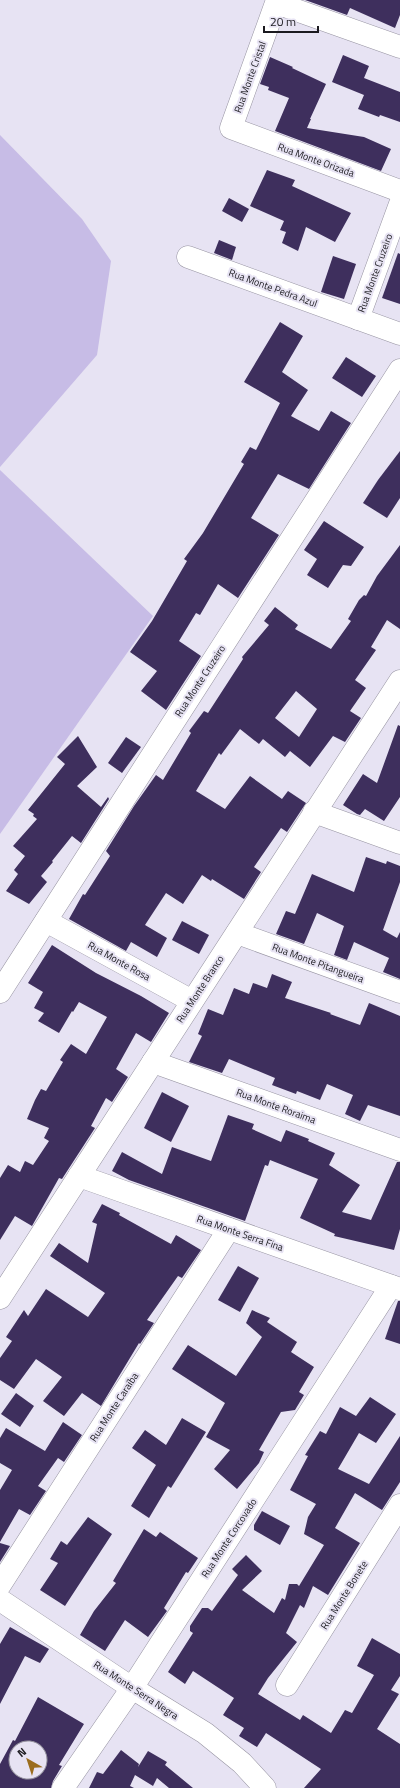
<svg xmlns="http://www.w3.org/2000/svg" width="400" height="1788" viewBox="0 0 400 1788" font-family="'Titillium Web',sans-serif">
<rect width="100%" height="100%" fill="#e7e3f3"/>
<g fill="#c7bce6">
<path d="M0 135 82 219 111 261 97 355 0 467Z"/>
<path d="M0 470 153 616 0 834Z"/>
</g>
<g fill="#3e2f5d" fill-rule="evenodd">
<path d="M305 0H400V15L395 28 350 8 347 15Z"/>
<path d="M343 55 369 66 364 78 400 92V122L380 115 379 117 358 109 364 95 332 82Z"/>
<path d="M270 57 293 67 292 68 326 84 310 119H311L307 128 364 137 391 149 381 171 275 131 289 98 268 90 269 87 260 84Z"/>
<path d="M267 170 295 180 292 186 351 213 335 242 306 227 298 251 282 243 286 232 280 230 284 221 250 206Z"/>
<path d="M229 198 249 209 242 222 222 211Z"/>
<path d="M219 240 236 247 232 260 214 253Z"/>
<path d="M398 253 400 254V304L382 298Z"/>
<path d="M333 256 356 264 344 299 321 292Z"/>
<path d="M280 322 303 336 282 372 308 390 291 416 319 431 331 411 351 423 309 489 278 474 251 518 279 535 238 598 218 584 200 615 196 613 179 641 201 656 166 710 141 691 157 671 130 652 152 621 187 561 184 559 203 533 244 464 241 462 250 447 256 450 280 403 244 382Z"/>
<path d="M346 357 376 376 362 397 332 378Z"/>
<path d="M400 451V498L387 518 363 503 378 480Z"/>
<path d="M324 521 364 547 351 566 343 565 328 588 307 575 317 559 304 550Z"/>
<path d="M400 545V629L387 620 371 647 376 650 355 680 366 688 350 711 361 718 345 742 333 736 310 767 290 751 285 757 263 739 259 744 240 729 221 755 219 753 196 791 225 809 250 776 282 799 288 791 306 803 287 832 281 828 254 867 261 872 244 899 212 879 211 881 202 875 183 904 166 893 145 925 167 938 157 957 131 942 126 951 69 919 83 894 85 895 110 856 106 851 134 806 156 775 163 780 191 733 189 731 204 711 208 713 243 659 242 657 269 625 264 621 275 607 298 625 295 629 331 649 351 621 348 619 359 600 364 595 366 596 377 576ZM296 691 317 709 299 737 275 718Z"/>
<path d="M398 725 400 726V797L384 821 365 809 360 815 357 814 343 805 363 774 377 783Z"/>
<path d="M78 736 97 767 77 786 101 807 108 797 109 799 81 843 72 836 52 861 53 862 41 876 47 882 29 904 6 891 18 874 14 870 25 856 13 846 37 819 33 816 34 814 28 810 65 764 57 757Z"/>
<path d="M126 737 141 747 122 773 108 763Z"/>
<path d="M366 857 386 864 387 861 400 866V882L383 930 397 938 400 932V979L383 972 389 958 354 942 347 960 334 955 344 926 317 913 304 944 276 934 286 911 295 914 312 874 354 892Z"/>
<path d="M182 921 209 935 199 954 172 940Z"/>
<path d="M52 945 96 973 141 996 169 1013 151 1042 136 1033 116 1069 128 1077 112 1102 106 1098 91 1126 95 1128 62 1179 59 1178 32 1226 15 1216 0 1240V1178L8 1165 20 1172 25 1161 33 1165 49 1141 44 1138 49 1128 27 1119 35 1100 41 1089 46 1091 63 1062 60 1060 71 1044 86 1054 107 1017 79 1002 73 1012 72 1011 59 1033 38 1021 44 1013 34 1008 43 992 28 983Z"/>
<path d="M272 974 292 982 285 998 331 1013 330 1014 360 1025 369 1003 400 1016V1116L368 1105 360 1121 345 1114 353 1095 327 1084 320 1100 297 1091 296 1094 272 1085 275 1078 229 1059 222 1073 189 1062 202 1036 198 1034 208 1009 223 1015 234 988 249 994 253 983 267 988Z"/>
<path d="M162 1092 189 1106 171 1142 144 1128Z"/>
<path d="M228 1115 254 1124 252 1129 281 1142 286 1130 309 1139 308 1141 335 1153 329 1165 360 1185 342 1212 371 1220 397 1162H400V1229L394 1250 334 1236 335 1234 300 1218 318 1179 270 1160 268 1166 265 1165 245 1221 129 1180 112 1171 122 1152 162 1174 172 1147 211 1161Z"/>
<path d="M102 1204 120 1213 119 1215 171 1244 176 1235 201 1250 182 1278 178 1276 147 1320 154 1323 140 1344 139 1343 101 1406 82 1393 64 1416 43 1401 62 1377 36 1359 14 1389 0 1380V1358L12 1341 6 1337 24 1310 28 1316 46 1289 88 1317 105 1293 50 1256 59 1243 88 1263 97 1224 92 1222Z"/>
<path d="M238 1266 259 1278 240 1312 218 1300Z"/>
<path d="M398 1301H400V1344L385 1339Z"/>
<path d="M252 1310 270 1318 267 1322 297 1342 291 1352 314 1367 299 1392 304 1395 295 1410 281 1412 259 1450 264 1452 259 1463 237 1489 214 1469 230 1450 206 1437 225 1403 172 1369 188 1345 236 1376 262 1337 246 1323Z"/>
<path d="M16 1393 34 1406 20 1427 1 1414Z"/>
<path d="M370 1397 396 1414 376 1443 359 1433 338 1469 369 1484 400 1436V1482L382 1510 355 1493 335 1528 360 1543 328 1595 313 1586 304 1608 300 1605 286 1633 297 1642 268 1678 258 1694 300 1720 303 1715 331 1733 345 1710 352 1713 374 1675 357 1666 372 1638 400 1654V1676L391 1690 399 1694 377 1729 400 1744V1788H304L321 1769 266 1733 257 1747 239 1736 244 1728 223 1715 234 1698 193 1671 185 1684 168 1672 193 1633 190 1631V1626L202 1608H208L212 1611 238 1575 232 1569 246 1555 262 1571 242 1590 274 1613 282 1598 285 1600 289 1584H297L299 1586 324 1545 304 1534 308 1517 316 1504 290 1490 308 1456 305 1455 320 1431 326 1434 340 1407 356 1416Z"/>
<path d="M182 1418 206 1432 171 1488 168 1486 149 1518 131 1506 156 1465 132 1448 145 1430 166 1445Z"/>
<path d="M63 1422 82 1435 64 1462 58 1458 38 1486 46 1491 30 1515 19 1509 0 1542V1490L12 1470 0 1463V1438L6 1428 45 1451Z"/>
<path d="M262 1511 290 1526 280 1545 254 1530V1525Z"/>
<path d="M88 1517 112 1534 65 1606 40 1590 58 1563 50 1559 61 1541 67 1545Z"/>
<path d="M144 1529 156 1537 160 1532 198 1558 188 1573 186 1572 164 1608 167 1611 148 1637 125 1620 105 1651 80 1635 94 1611 116 1583 113 1581Z"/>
<path d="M0 1543 10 1546 0 1562Z"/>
<path d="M10 1627 49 1649 40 1663 25 1656 0 1704V1644Z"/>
<path d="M38 1697 84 1724 59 1765 62 1766 53 1781 51 1788H0V1764L13 1740 15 1741ZM16 1748H40V1772H16Z"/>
<path d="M121 1750 139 1764 138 1767 148 1751 167 1762 165 1765 193 1788H169L157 1778 153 1786 135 1775 130 1786 134 1788H89L97 1772 103 1774Z"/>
</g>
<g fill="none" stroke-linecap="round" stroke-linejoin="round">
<g stroke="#9794a2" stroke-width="23">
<g id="minor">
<path d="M400 47 276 3 231 128 400 191"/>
<path d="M188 257 400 334"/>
<path d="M358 319 400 204"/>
<path d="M314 812 400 843"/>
<path d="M46 921 192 1001"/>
<path d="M237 933 400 992"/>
<path d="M0 992 400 370"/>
<path d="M153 1062 400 1150"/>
<path d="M79 1176 400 1289"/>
<path d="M0 1298 400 681"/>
<path d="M0 1585 229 1229"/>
<path d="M0 1600 132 1688 205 1733 242 1763 265 1788"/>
<path d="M287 1685 400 1505"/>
<path d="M63 1788 132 1688 391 1286"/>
</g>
</g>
<use href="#minor" stroke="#fff" stroke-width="22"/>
</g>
<g text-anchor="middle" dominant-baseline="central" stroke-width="4" stroke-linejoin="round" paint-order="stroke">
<g font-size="10" fill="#1b1a1f" stroke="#e7e3f3">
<text transform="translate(250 77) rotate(-70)">Rua Monte Cristal</text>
<text transform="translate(316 160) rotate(20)">Rua Monte Orizada</text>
<text transform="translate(375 273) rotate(-70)">Rua Monte Cruzeiro</text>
<text transform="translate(273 288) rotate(20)">Rua Monte Pedra Azul</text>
<text transform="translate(200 681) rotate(-57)">Rua Monte Cruzeiro</text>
<text transform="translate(119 961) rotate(29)">Rua Monte Rosa</text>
<text transform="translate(318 963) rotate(20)">Rua Monte Pitangueira</text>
<text transform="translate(200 989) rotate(-57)">Rua Monte Branco</text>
<text transform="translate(276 1106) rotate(20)">Rua Monte Roraima</text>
<text transform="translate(240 1233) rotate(19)">Rua Monte Serra Fina</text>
<text transform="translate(114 1407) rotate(-57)">Rua Monte Caraíba</text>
<text transform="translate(229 1538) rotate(-57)">Rua Monte Corcovado</text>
<text transform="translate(344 1595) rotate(-58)">Rua Monte Bonete</text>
<text transform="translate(136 1690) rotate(33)">Rua Monte Serra Negra</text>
</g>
</g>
<g transform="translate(28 1760) rotate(321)"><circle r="19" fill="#e7e3f3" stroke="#95939e"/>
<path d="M0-3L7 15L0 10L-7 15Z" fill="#9b6d1e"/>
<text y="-6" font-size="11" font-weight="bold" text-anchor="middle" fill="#1b1a1f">N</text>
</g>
<path d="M264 26v6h54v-6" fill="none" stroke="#1b1a1f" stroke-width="2"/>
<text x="270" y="26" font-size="12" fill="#1b1a1f" stroke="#e7e3f3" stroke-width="3" paint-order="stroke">20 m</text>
</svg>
